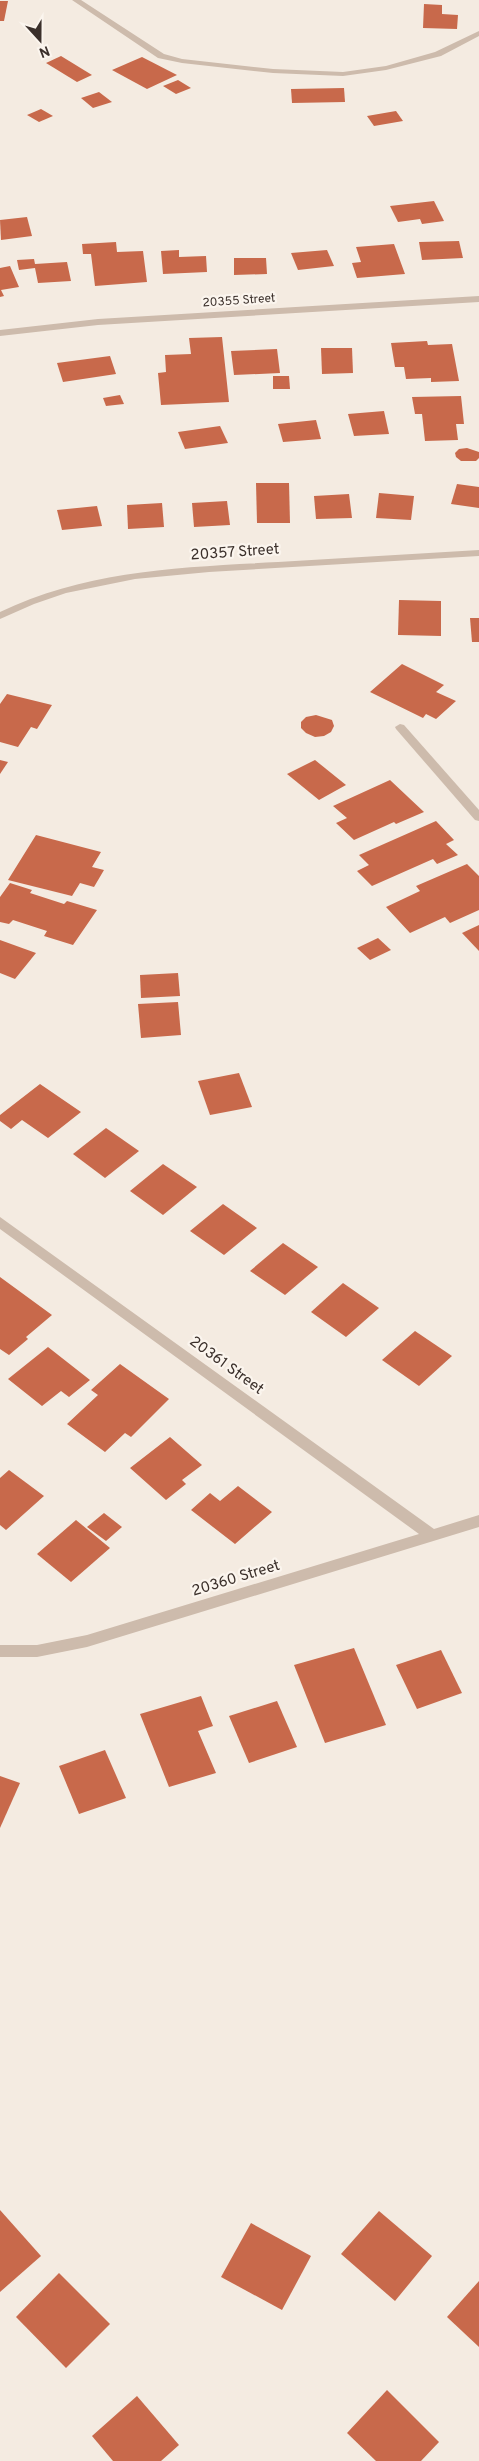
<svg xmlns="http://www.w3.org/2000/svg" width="479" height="2461" viewBox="0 0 479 2461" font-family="Overpass,sans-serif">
<rect width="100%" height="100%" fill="#f4ebe1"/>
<g fill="#c8694b">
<path d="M0 1H8L4 21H0Z"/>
<path d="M424 4 442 5V14L458 15 457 29 423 28Z"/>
<path d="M61 56 92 75 77 82 46 63Z"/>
<path d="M142 57 177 75 147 89 112 70Z"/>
<path d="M178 80 191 88 176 94 163 86Z"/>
<path d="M344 88 345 102 292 103 291 89Z"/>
<path d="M99 92 112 102 93 108 81 98Z"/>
<path d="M41 109 53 116 39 122 27 115Z"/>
<path d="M396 111 403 121 374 126 367 116Z"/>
<path d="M434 201 444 221 422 224 420 219 398 222 390 206Z"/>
<path d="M27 217 32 236 1 240 0 220Z"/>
<path d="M459 241 463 258 422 260 419 242Z"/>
<path d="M116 242 117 252 143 251 147 282 95 286 91 254H83L82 244Z"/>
<path d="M394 244 405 274 357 278 352 263 361 262 356 247Z"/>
<path d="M179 250V257L206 256 207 272 163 274 161 251Z"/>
<path d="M327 250 334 266 298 270 291 253Z"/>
<path d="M234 258H266L267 274 234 275Z"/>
<path d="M34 259 35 264 67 262 71 281 38 283 35 268 19 270 17 260Z"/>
<path d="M10 266 19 287 1 290 4 296 0 297V268Z"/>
<path d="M222 337 229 402 161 405 158 373 166 372 165 355 191 354 189 338Z"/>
<path d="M427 341 428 345 452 344 459 381 431 382V378L406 379 404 367H395L391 343Z"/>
<path d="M321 348H352L353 373 322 374Z"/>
<path d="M277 349 280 373 234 375 231 351Z"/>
<path d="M110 356 116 374 63 382 57 363Z"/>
<path d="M273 376H289L290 389H273Z"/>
<path d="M120 395 124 404 106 406 103 398Z"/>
<path d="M461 396 464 424H456L458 440 425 441 422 414H415L412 397Z"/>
<path d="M384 411 389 434 354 436 348 414Z"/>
<path d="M316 420 321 439 283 442 278 424Z"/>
<path d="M220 426 228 443 185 449 178 432Z"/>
<path d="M467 448 479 452V458L476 461H461L456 457 455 453 459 449Z"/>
<path d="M256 483H289L290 523H257Z"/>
<path d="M457 484 479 487V508L451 504Z"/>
<path d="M379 493 414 496 411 520 376 518Z"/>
<path d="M349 494 352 518 316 519 314 496Z"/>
<path d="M227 501 230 525 194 527 192 503Z"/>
<path d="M162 503 164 527 128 529 127 505Z"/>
<path d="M97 506 102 526 62 530 57 510Z"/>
<path d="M399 600 441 601V636L398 635Z"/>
<path d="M470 618H479V642H472Z"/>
<path d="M402 664 444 685 436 692 456 701 436 719 426 714 423 718 370 692Z"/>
<path d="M7 694 52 705 37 729 31 727 18 747 0 742V704Z"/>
<path d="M316 715 332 720 334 726 331 732 324 736 315 737 306 733 301 728V722L306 717Z"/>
<path d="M0 760 8 762 0 774Z"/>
<path d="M315 760 346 785 319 800 287 774Z"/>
<path d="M390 780 424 812 396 824 394 822 354 840 336 823 347 818 333 806Z"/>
<path d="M436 821 454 840 446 844 458 855 437 864 433 859 372 886 357 871 369 865 359 855Z"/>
<path d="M36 835 101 852 92 867 104 870 94 887 80 883 72 896 8 880Z"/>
<path d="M467 864 479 876V910L450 923 445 917 410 933 386 907 420 891 416 886Z"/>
<path d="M10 883 32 890 30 893 64 904 67 901 97 910 73 945 44 936 47 931 13 920 9 924 0 922V897Z"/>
<path d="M479 925V951L462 933Z"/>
<path d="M378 938 391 950 370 960 357 948Z"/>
<path d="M0 940 36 953 15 979 0 973Z"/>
<path d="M178 973 180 996 141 998 140 975Z"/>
<path d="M178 1002 181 1035 141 1038 138 1004Z"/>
<path d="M239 1073 252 1107 210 1115 198 1081Z"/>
<path d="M40 1084 81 1112 48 1138 22 1120 11 1129 0 1121V1115Z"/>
<path d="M106 1128 139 1151 105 1178 73 1154Z"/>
<path d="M163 1164 197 1187 163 1215 130 1191Z"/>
<path d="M223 1204 257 1228 224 1255 190 1231Z"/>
<path d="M283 1243 318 1267 285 1295 250 1271Z"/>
<path d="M0 1277 52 1315 26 1337 28 1339 9 1355 0 1349Z"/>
<path d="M343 1283 379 1308 346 1337 311 1312Z"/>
<path d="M415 1331 452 1356 419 1386 382 1360Z"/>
<path d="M48 1347 90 1380 69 1397 61 1391 42 1406 8 1379Z"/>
<path d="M120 1364 169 1399 131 1437 125 1433 105 1452 67 1424 98 1395 91 1390Z"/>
<path d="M170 1437 202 1465 182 1480 186 1484 166 1500 130 1468Z"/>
<path d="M9 1470 44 1496 6 1530 0 1525V1478Z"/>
<path d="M238 1486 272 1512 235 1544 191 1510 210 1493 220 1501Z"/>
<path d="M104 1513 122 1527 106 1541 87 1527Z"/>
<path d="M76 1520 110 1548 71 1582 37 1554Z"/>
<path d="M354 1648 386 1725 325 1743 294 1665Z"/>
<path d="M441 1650 462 1693 417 1709 396 1665Z"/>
<path d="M201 1696 213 1726 198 1731 216 1773 169 1787 140 1714Z"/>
<path d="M277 1701 297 1747 249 1763 229 1716Z"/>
<path d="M105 1750 126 1798 79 1814 59 1766Z"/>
<path d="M0 1776 20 1783 0 1828Z"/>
<path d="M0 2210 41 2256 0 2292Z"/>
<path d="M379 2211 432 2256 395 2301 341 2254Z"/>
<path d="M251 2223 311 2256 282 2310 221 2277Z"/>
<path d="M59 2273 110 2324 66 2368 16 2317Z"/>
<path d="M479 2281V2347L447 2317Z"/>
<path d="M387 2390 439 2442 421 2461H376L347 2433Z"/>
<path d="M137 2396 179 2445 161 2461H113L92 2436Z"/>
</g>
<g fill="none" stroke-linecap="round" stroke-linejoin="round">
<g fill="#cdbbac" fill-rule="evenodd">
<path d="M72 0H81L164 54 182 59 273 69 343 72 386 66 435 52 479 31V36L441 56 386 70 343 76 273 73 182 63 158 58Z"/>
<path d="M479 296V302L98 325 0 336V330L98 319Z"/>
<path d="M479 550V556L209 572 135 579 66 593 34 604 0 619V612C87 570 183 567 278 562 345 558 412 554 479 550Z"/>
<path d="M400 724 404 725 479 810V821L475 820 396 729 395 727Z"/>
<path d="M0 1217 434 1529 479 1515V1527L87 1647 37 1657H0V1645H37L87 1635 419 1534 0 1229Z"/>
</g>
</g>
<g text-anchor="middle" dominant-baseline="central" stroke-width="4.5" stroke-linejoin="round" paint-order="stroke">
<g font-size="12" fill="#3b302b" stroke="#fbf5ee">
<text transform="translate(239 301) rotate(-4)">20355 Street</text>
</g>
<g font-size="15" fill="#3b302b" stroke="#fbf5ee">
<text transform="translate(235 553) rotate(-4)">20357 Street</text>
<text transform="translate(226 1366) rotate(36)">20361 Street</text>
<text transform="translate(236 1579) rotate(-17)">20360 Street</text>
</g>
</g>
<g transform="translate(40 40) rotate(159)" stroke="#fbf5ee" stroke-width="4" paint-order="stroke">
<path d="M0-4L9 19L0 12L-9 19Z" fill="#3b302b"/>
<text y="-8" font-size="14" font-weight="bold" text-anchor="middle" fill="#3b302b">N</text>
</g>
</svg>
